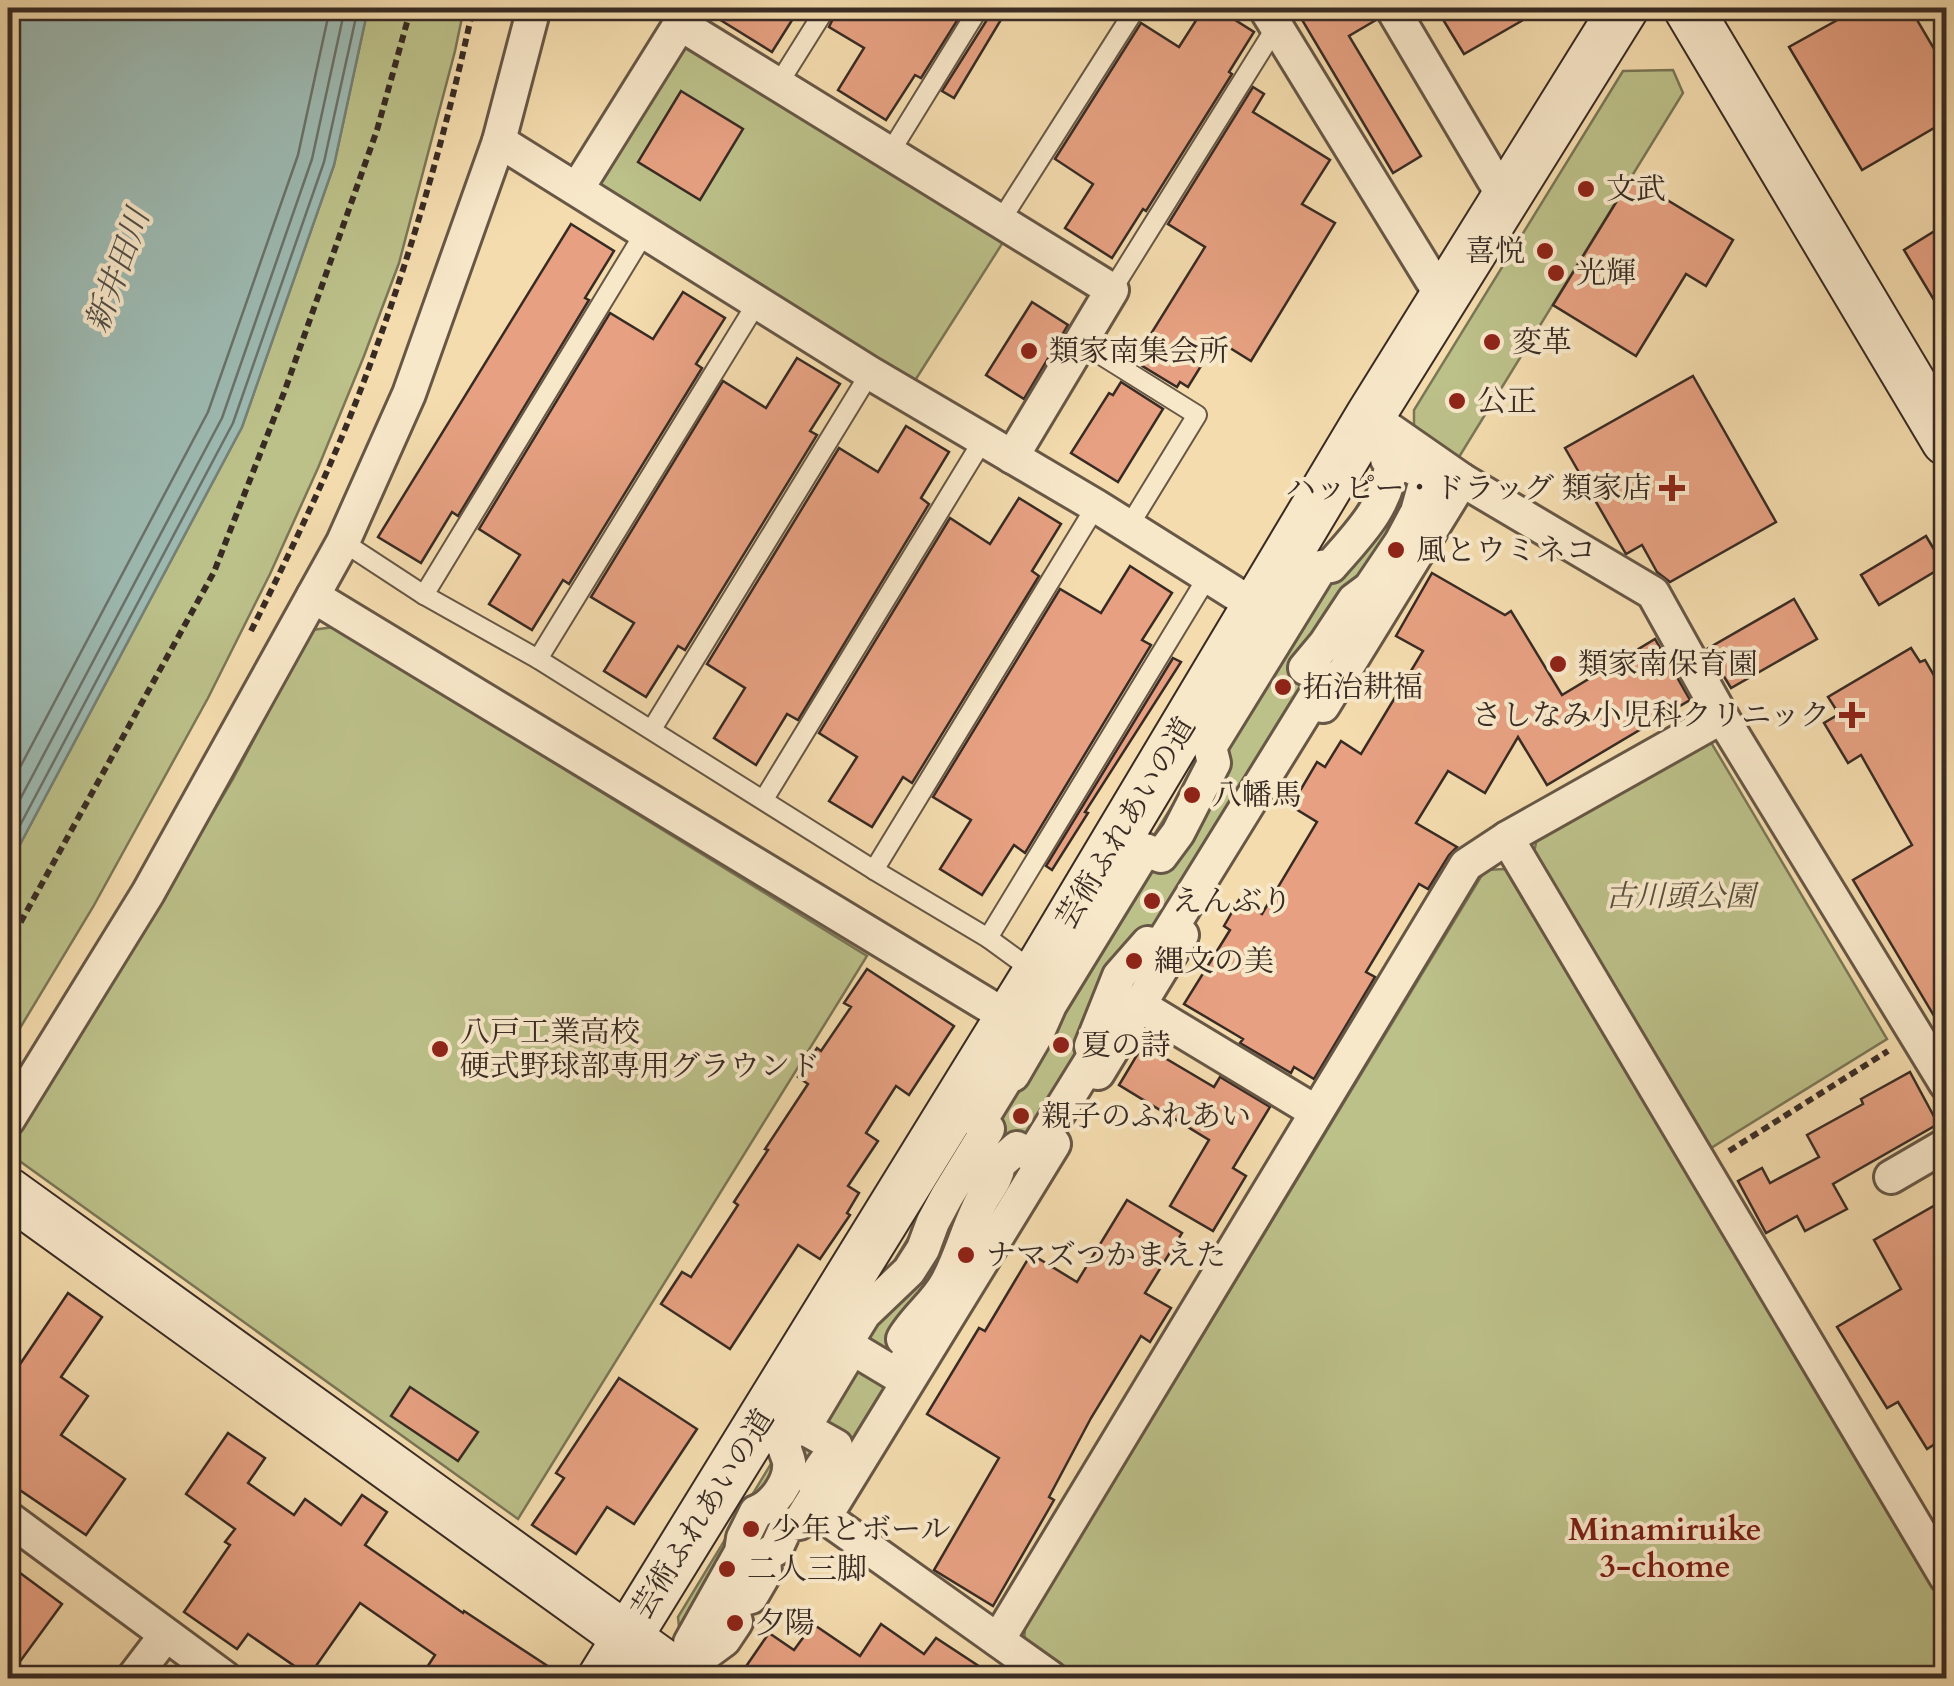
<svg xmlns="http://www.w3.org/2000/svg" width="1954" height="1686" viewBox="0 0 1954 1686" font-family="Cardo,'Noto Serif JP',serif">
<rect width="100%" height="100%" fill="#f4dcae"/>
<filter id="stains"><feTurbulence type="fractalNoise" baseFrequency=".002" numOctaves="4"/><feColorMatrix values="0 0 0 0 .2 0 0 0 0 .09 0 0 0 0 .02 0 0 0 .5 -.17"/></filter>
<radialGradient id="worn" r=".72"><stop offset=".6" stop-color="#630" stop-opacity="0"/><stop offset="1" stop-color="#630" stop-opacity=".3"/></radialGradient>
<g fill="#bcc089" stroke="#7a7656" stroke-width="2.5">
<path d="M368 8H464L455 51 399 263 364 356 318 468 270 574 208 698 93 907 8 1048V867L242 427 334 165Z"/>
<path d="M682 37 1007 236 914 382 592 188Z"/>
<path d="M1673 70 1683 93 1459 457 1414 431V410L1623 71Z"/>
<path d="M1390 454 1435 479 897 1375 720 1665 680 1637 678 1617 1102 919Z"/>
<path d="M334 627 867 956 518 1519 14 1157 12 1142 144 929 233 779 312 630Z"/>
<path d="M1704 742 1712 744 1887 1039 1711 1148 1533 857 1537 838Z"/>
<path d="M1505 869 1946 1608V1678H1073L1024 1643 1025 1628 1485 870Z"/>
</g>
<path fill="#9dbab2" stroke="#758179" stroke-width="2.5" d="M13 8H368L334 165 242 427 8 867V22Z"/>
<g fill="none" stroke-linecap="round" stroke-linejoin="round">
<g stroke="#6a726b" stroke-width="2.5">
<path d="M8 790 208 412 298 155 330 8"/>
<path d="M8 822 222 418 312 159 345 8"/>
<path d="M8 848 233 423 324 162 358 8"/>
</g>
</g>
<g fill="#e7a182" stroke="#382b24" stroke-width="2.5">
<path d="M710 8H812L807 14 799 9 772 52 709 13Z"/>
<path d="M838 8H965L921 78 915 75 886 120 838 90 864 48 829 27Z"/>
<path d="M991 8H1008L954 98 942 91 990 15Z"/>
<path d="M1204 8H1216L1254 32 1229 72 1232 74 1146 211 1143 209 1112 258 1065 228 1093 184 1055 159 1141 23 1179 47Z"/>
<path d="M1295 8H1372L1376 20 1349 36 1421 156 1393 173Z"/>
<path d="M1436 8H1544L1464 54Z"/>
<path d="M1859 8H1910L1946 69V121L1862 170 1789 47Z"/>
<path d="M1253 87 1264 94 1253 112 1330 160 1302 204 1335 223 1251 361 1217 340 1188 387 1180 382 1177 387 1134 361 1205 247 1168 224Z"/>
<path d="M681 91 743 129 700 200 638 162Z"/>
<path d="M1631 178 1733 240 1706 286 1686 274 1636 356 1553 305Z"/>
<path d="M571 224 614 251 585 298 589 300 458 516 452 512 421 563 378 537Z"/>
<path d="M1946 224V320L1904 250Z"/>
<path d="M683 292 725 318 696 364 702 368 569 584 563 580 532 630 489 604 520 555 479 529 610 313 653 339Z"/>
<path d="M1032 302 1068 325 1024 399 986 375Z"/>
<path d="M797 358 840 384 810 431 817 435 685 650 678 646 646 697 604 671 634 623 591 597 723 381 766 408Z"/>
<path d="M1693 376 1776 522 1670 582 1657 572 1642 545 1626 554 1565 448Z"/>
<path d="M1121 382 1163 409 1118 482 1071 453 1109 393 1113 395Z"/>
<path d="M906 426 949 452 921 498 929 504 798 720 787 714 756 765 714 738 745 688 707 664 839 448 878 472Z"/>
<path d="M1019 498 1061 524 1032 571 1039 576 912 783 903 777 872 827 829 801 857 757 819 733 950 518 990 544Z"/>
<path d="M1926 536 1944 566 1879 605 1861 575Z"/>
<path d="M1130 566 1172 593 1142 640 1151 645 1025 853 1014 845 982 895 940 869 971 820 933 797 1060 589 1101 613Z"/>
<path d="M1432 573 1505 615 1511 611 1562 695 1655 639 1690 700 1547 785 1518 737 1485 793 1448 771 1416 823 1457 847 1449 855 1428 889 1419 884 1366 972 1375 977 1314 1079 1294 1067 1291 1073 1240 1043 1243 1039 1184 1004 1230 930 1224 926 1239 900 1262 914 1317 822 1291 806 1317 762 1325 767 1341 741 1361 754 1423 651 1396 636Z"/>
<path d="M1794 599 1817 639 1731 688 1707 649Z"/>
<path d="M1911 648 1920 662 1925 660 1940 686 1936 689 1946 707V1036L1853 880 1912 845 1861 755 1848 763 1824 723 1839 714 1828 697Z"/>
<path d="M1173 658 1181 662 1085 812 1088 813 1052 870 1046 866Z"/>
<path d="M867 969 954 1026 909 1095 896 1086 866 1133 878 1141 848 1186 859 1193 847 1213 850 1215 820 1259 798 1245 730 1349 661 1304 682 1272 691 1277 738 1205 734 1202 768 1150 765 1149 808 1084 798 1077 817 1048 821 1051 851 1007 844 1003Z"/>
<path d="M1143 1045 1214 1087 1220 1077 1270 1107 1233 1168 1246 1176 1213 1231 1170 1206 1209 1140 1119 1085Z"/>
<path d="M1910 1072 1938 1124 1833 1184 1847 1209 1805 1231 1797 1216 1766 1233 1738 1181 1762 1168 1770 1183 1819 1157 1807 1135 1863 1104 1861 1099Z"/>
<path d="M1946 1199V1437L1927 1449 1898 1402 1887 1408 1837 1327 1901 1289 1874 1240Z"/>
<path d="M1127 1200 1182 1233 1145 1293 1171 1308 1150 1342 1141 1336 1091 1418 1049 1497 1054 1500 993 1606 934 1570 999 1458 927 1414 979 1328 985 1331 1031 1254 1077 1282Z"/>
<path d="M68 1293 102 1317 61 1377 88 1396 61 1435 125 1479 86 1535 8 1482V1382Z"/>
<path d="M619 1378 697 1429 634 1524 607 1507 576 1554 532 1525 564 1478 556 1473Z"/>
<path d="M410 1387 478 1432 458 1461 391 1416Z"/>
<path d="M228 1433 265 1458 248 1483 294 1515 305 1499 341 1525 362 1495 387 1512 365 1545 463 1613 464 1611 566 1678H420L435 1655 360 1603 309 1676 248 1634 237 1649 184 1612 230 1545 225 1542 235 1529 186 1494Z"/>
<path d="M8 1564 62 1604 8 1678Z"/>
<path d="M813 1624 860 1656 881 1624 924 1654 936 1638 997 1678H738L769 1633 794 1650Z"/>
</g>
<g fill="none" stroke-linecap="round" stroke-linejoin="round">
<g stroke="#675746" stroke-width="22">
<g id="lane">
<path d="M779 83 826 8"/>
<path d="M889 154 979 8"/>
<path d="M1001 220 1136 8"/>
<path d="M1112 290 1276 27"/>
<path d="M1080 342 1197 415 1129 526"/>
<path d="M343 542 424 595 538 659 874 870 988 938 1036 973"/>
<path d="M424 595 645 232"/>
<path d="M538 659 758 301"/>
<path d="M652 729 870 373"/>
<path d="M764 799 983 440"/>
<path d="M874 870 1096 506"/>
<path d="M988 938 1208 576"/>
</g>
</g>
<g stroke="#675746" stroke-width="38">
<g id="street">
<path d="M1265 8 1444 300"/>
<path d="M1392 8 1505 199"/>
<path d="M680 24 1112 290 1012 457"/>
<path d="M499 141 870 373 1096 506 1255 606"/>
<path d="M577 189 690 8"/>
<path d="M1370 416 1462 480 1653 593 1722 717 1946 1084"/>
<path d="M1390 454 1427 476 1417 512 1401 542 1370 588 1354 600 1325 644 1305 668 1326 678 1158 950 1148 943 1119 976 1091 1046 1094 1056 1032 1156 1017 1148 999 1164C997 1180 989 1187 982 1200 968 1226 961 1256 947 1282 936 1303 913 1320 903 1339L915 1347 897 1375 852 1348 804 1428 836 1446C827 1464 809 1474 817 1494L799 1523 787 1525 776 1549 764 1556 765 1573 751 1597 740 1600 733 1611 736 1622 724 1640 705 1654 690 1643 741 1552 743 1538 756 1512C773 1506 791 1482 789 1462 789 1460 784 1447 783 1445L864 1314 909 1271 923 1249 933 1222 947 1196 988 1129 979 1123 1009 1074 1013 1075 1038 1032 1050 1005 1145 850 1161 856 1178 833 1214 763 1210 747 1321 567 1331 566C1357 536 1389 505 1391 463L1387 459Z"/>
<path d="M313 596 1009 1018"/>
<path d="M1323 706 1462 480"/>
<path d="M1507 838 1946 1577"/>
<path d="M1139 1005 1316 1112"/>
<path d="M1098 1073 1182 935"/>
<path d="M8 1120 148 893 343 542 409 394 499 141 534 8"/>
<path d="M1891 1177 1946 1145"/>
<path d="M8 1518 225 1678"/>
<path d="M998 1640 1466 865 1507 838 1722 717"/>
<path d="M133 1678 165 1636"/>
<path d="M1051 1678 825 1517 1054 1144"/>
</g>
</g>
<g stroke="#382b24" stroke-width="52">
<g id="secondary">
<path d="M1688 8 1946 441"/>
<path d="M8 1192 683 1678"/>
<path d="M602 1678 1037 973 1370 416 1624 8"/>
</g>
</g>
<g stroke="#382b24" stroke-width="6" stroke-dasharray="8 5" stroke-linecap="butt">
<path d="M251 631C292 549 332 466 364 381 410 259 446 134 473 8"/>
<path d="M8 945 214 572 285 390 377 130 411 8"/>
<path d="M1729 1151 1888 1051"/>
</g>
<use href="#lane" stroke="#f8e8ca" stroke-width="18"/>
<use href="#street" stroke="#f8e8ca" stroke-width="32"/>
<use href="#secondary" stroke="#f8e8ca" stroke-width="48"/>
</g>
<g fill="#8f2418" stroke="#f8e8ca" stroke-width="4">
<circle cx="1586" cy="189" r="10"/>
<circle cx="1545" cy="251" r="10"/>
<circle cx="1556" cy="273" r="10"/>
<circle cx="1492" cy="342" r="10"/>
<circle cx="1029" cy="351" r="10"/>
<circle cx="1457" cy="401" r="10"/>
<path d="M1667 473h10v10h10v10h-10v10h-10v-10h-10v-10h10z"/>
<circle cx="1396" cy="550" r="10"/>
<circle cx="1558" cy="664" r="10"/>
<circle cx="1283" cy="687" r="10"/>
<path d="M1847 700h10v10h10v10h-10v10h-10v-10h-10v-10h10z"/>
<circle cx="1192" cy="795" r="10"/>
<circle cx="1152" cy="901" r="10"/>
<circle cx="1134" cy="961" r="10"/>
<circle cx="1061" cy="1045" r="10"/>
<circle cx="440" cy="1049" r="10"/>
<circle cx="1021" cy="1116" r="10"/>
<circle cx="966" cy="1255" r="10"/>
<circle cx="751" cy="1529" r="10"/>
<circle cx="727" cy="1569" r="10"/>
<circle cx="735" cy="1623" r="10"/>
</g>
<g text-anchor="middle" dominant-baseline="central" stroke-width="8" stroke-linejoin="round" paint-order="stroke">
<g font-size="30" fill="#382b24" stroke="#f8e8ca" text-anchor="start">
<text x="1606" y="189">文武</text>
<text x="1525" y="251" text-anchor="end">喜悦</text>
<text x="1576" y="273">光輝</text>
<text x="1512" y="342">変革</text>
<text x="1049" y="351">類家南集会所</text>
<text x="1477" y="401">公正</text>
<text x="1652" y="488" text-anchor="end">ハッピー・ドラッグ 類家店</text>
<text x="1416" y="550">風とウミネコ</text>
<text x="1578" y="664">類家南保育園</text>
<text x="1303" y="687">拓治耕福</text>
<text x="1830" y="715" text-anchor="end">さしなみ小児科クリニック</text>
<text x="1212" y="795">八幡馬</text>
<text x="1172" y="901">えんぶり</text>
<text x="1154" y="961">縄文の美</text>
<text x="460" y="1032">八戸工業高校<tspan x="460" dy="34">硬式野球部専用グラウンド</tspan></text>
<text x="1081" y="1045">夏の詩</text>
<text x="1041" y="1116">親子のふれあい</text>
<text x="986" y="1255">ナマズつかまえた</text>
<text x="771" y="1529">少年とボール</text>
<text x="747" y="1569">二人三脚</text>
<text x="755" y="1623">夕陽</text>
</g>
<g font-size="30" fill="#382b24" stroke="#f8e8ca">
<text transform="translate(1126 823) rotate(-59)">芸術ふれあいの道</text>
<text transform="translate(703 1514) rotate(-58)">芸術ふれあいの道</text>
</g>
<g font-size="30" font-style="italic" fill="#59503d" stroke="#f8e8ca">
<text x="1680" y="896">古川頭公園</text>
</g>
<g font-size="32" font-style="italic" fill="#514f48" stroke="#f8e8ca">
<text transform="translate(118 271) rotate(-70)">新井田川</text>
</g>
<g font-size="32" font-weight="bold" fill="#7a1f14" stroke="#f8e8ca">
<text x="1665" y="1530">Minamiruike<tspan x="1665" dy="37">3-chome</tspan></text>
</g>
</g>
<rect width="1954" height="1686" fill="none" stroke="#f4dcae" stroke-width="40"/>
<rect x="10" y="10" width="1934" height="1666" fill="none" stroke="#382b24" stroke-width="5"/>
<rect x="20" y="20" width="1914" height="1646" fill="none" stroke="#382b24" stroke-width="2.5"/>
<rect width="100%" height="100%" filter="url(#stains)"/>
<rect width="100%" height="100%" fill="url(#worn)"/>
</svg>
